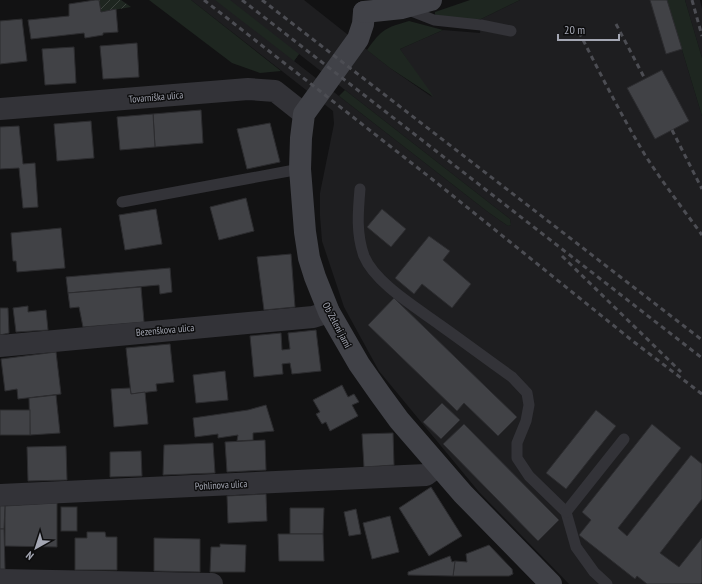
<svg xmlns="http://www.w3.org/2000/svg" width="702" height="584" viewBox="0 0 702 584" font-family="'PT Sans Narrow',sans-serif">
<defs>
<pattern id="garden-furrows" width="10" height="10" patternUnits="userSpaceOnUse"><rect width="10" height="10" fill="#1e2620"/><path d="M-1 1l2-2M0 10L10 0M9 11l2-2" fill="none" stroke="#3c433e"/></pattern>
</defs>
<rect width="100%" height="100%" fill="#121213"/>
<g fill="#1e1e20" fill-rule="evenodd">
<path d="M191 0H304L390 68 432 97 400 49 443 30 480 33 481 19 520 0H667L702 116V584H569L479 492 379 371 344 307 322 241 320 216V193L334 124 333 111ZM299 54 510 219 511 225 508 226 488 212 294 61Z"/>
<path d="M685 0H700L702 9V58Z"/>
</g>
<g fill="#1e2620">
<path d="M149 0H191L281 71 260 73 232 63Z"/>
<path d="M215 0H230L299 54 294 61Z"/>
<path d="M470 0H520L481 19H461L435 15V12Z"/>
<path d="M667 0H685L702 58V116Z"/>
<path d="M409 21 443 30 400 49 434 97 390 68 367 50C382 29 385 28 409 21Z"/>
<path d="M345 90 510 219 511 225 508 226 488 212 339 96Z"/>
</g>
<path fill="url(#garden-furrows)" d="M99 0H121L131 7 101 12Z"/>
<g fill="#414246" stroke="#2c2c2f">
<path d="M95 0H99L101 12 116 9 118 32 103 33V35L85 38 84 33 31 39 28 20 69 16V4Z"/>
<path d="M650 0H667L682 49 666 54Z"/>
<path d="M22 19 27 61 0 64V21Z"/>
<path d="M137 43 139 77 103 79 100 46Z"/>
<path d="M74 47 76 83 45 85 42 49Z"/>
<path d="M662 70 689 121 655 139 627 88Z"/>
<path d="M201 110 203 143 155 147 153 114Z"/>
<path d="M153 114 155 147 120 150 117 117Z"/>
<path d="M91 121 94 158 57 161 54 124Z"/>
<path d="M270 123 280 162 247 169 237 129Z"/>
<path d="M19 126 23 164 35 163 38 207 23 208 19 168 0 169V127Z"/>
<path d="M246 198 254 231 219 240 210 207Z"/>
<path d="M156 209 162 244 125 250 119 215Z"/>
<path d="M382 209 406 229 391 247 367 227Z"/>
<path d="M61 228 65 268 17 272 16 261H13L11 233Z"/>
<path d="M429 236 450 251 443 260 471 284 452 308 422 284 414 294 395 278Z"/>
<path d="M291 254 295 307 264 310 257 257Z"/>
<path d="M170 268 172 292 160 294 159 285 68 293 66 277Z"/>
<path d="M141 287 144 322 83 327 79 307 70 308 68 293Z"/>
<path d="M394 298 517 417 498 436 464 403 457 411 368 325Z"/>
<path d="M28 306V312L46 310 48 330 16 332 13 308Z"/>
<path d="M0 308H8L9 333 0 335Z"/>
<path d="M316 330 321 371 292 374 290 363 282 364 283 374 254 377 250 336 281 333 282 350 290 349 288 333Z"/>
<path d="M170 344 174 382 156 384 157 391 131 394 126 348Z"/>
<path d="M56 352 61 394 18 399 17 389 5 391 1 359Z"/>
<path d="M225 371 228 400 196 403 193 375Z"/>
<path d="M342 385 348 397 354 394 359 402 352 405 358 416 330 431 326 422 322 424 316 414 320 412 313 400Z"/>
<path d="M130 388 131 394 145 392 148 424 114 427 111 389Z"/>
<path d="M56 395 60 433 30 435 29 398Z"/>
<path d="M442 403 460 420 441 439 423 422Z"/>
<path d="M266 405 274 431 253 433V440L237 441 238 435 218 438V434L195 437 193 418 248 410Z"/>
<rect x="0" y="410" width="30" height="25"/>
<path d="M596 410 616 426 566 489 546 473Z"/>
<path d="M464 424 559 520 538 541 443 444Z"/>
<path d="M652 424 681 448 618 528 627 536 691 455 702 464V499L660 553 679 567 702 538V582L700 584H647L637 576 635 579 579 535 591 520 582 512Z"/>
<path d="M393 433 394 465 364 467 362 434Z"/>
<path d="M265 440 266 470 227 472 225 442Z"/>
<path d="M213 443 215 473 163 475 164 445Z"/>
<path d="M66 446 67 480 28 481 27 447Z"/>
<path d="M141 451 142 476 110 477V452Z"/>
<path d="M431 487 462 536 429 556 399 508Z"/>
<path d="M266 494 267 521 228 523 227 496Z"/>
<path d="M57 503V547L5 546V506Z"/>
<path d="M0 506H5L4 529H0Z"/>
<rect x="61" y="507" width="16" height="24"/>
<path d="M290 508H324L323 534H290Z"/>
<path d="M356 509 361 534 349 536 344 512Z"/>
<path d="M390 516 399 552 372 559 363 523Z"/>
<path d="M0 529H4L5 569H0Z"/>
<path d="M87 532H105L106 537H117V570H75V538H87Z"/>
<path d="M278 534H323L324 561H279Z"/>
<path d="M154 538 200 539V572L154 571Z"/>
<path d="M220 544 246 545 245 572H210L211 547H220Z"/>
<path d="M489 545 512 569 513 574 509 576H453L455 561 467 562 466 554Z"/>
<path d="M450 556 452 562 455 561 453 576 408 575V572Z"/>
</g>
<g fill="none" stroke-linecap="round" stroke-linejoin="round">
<g stroke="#333338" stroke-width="11">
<path d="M406 9 434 20 481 25 511 31"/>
<path d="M360 189C358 212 356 234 364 256 375 283 417 308 440 325 464 342 488 360 512 377L527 393 529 405 526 421 517 443V458L529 476 566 512 576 547 594 572 607 584"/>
<path d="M122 202 300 169"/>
<path d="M566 512 624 439"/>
</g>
<g stroke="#333338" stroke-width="22">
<path d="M0 109 248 89 275 91 304 114"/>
<path d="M0 346 313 317 329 312"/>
<path d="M0 495 426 475 438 466"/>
<path d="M0 580 212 584"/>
</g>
<g stroke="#414248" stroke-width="22">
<path d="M364 12 363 24 358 39 304 114 301 138 300 169 305 232 309 258 315 277 329 312 359 364 380 394 399 420 463 494 551 584"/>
<path d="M364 12 402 8 431 0"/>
</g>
<g stroke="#4c4d53" stroke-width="3" stroke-dasharray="5 4" stroke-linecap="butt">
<path d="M204 0 437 183 634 342 702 394"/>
<path d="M242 0 702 358"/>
<path d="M262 0 702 340"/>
<path d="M692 0 702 36"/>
<path d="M616 24 645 79"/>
<path d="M579 32C600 73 621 115 645 155 663 183 683 209 702 235"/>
<path d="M672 130 702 189"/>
<path d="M562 256 681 372"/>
</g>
</g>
<g text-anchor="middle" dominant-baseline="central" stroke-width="3" stroke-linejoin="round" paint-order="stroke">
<g font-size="10" fill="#a4a7b3" stroke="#0d0d0e">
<text transform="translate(156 97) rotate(-5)">Tovarniška ulica</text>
<text transform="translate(337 325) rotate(62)">Ob Zeleni jami</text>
<text transform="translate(165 330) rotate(-5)">Bezenškova ulica</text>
<text transform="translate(221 485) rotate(-3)">Pohlinova ulica</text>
</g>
</g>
<g transform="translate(36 548) rotate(219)" stroke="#0d0d0e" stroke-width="3" paint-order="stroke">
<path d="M0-3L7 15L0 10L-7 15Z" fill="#a4a7b3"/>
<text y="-6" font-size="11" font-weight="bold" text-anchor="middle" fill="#a4a7b3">N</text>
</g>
<path d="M558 34v6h61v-6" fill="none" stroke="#a4a7b3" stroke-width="2"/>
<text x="564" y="34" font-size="12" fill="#a4a7b3" stroke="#0d0d0e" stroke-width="3" paint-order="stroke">20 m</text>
</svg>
